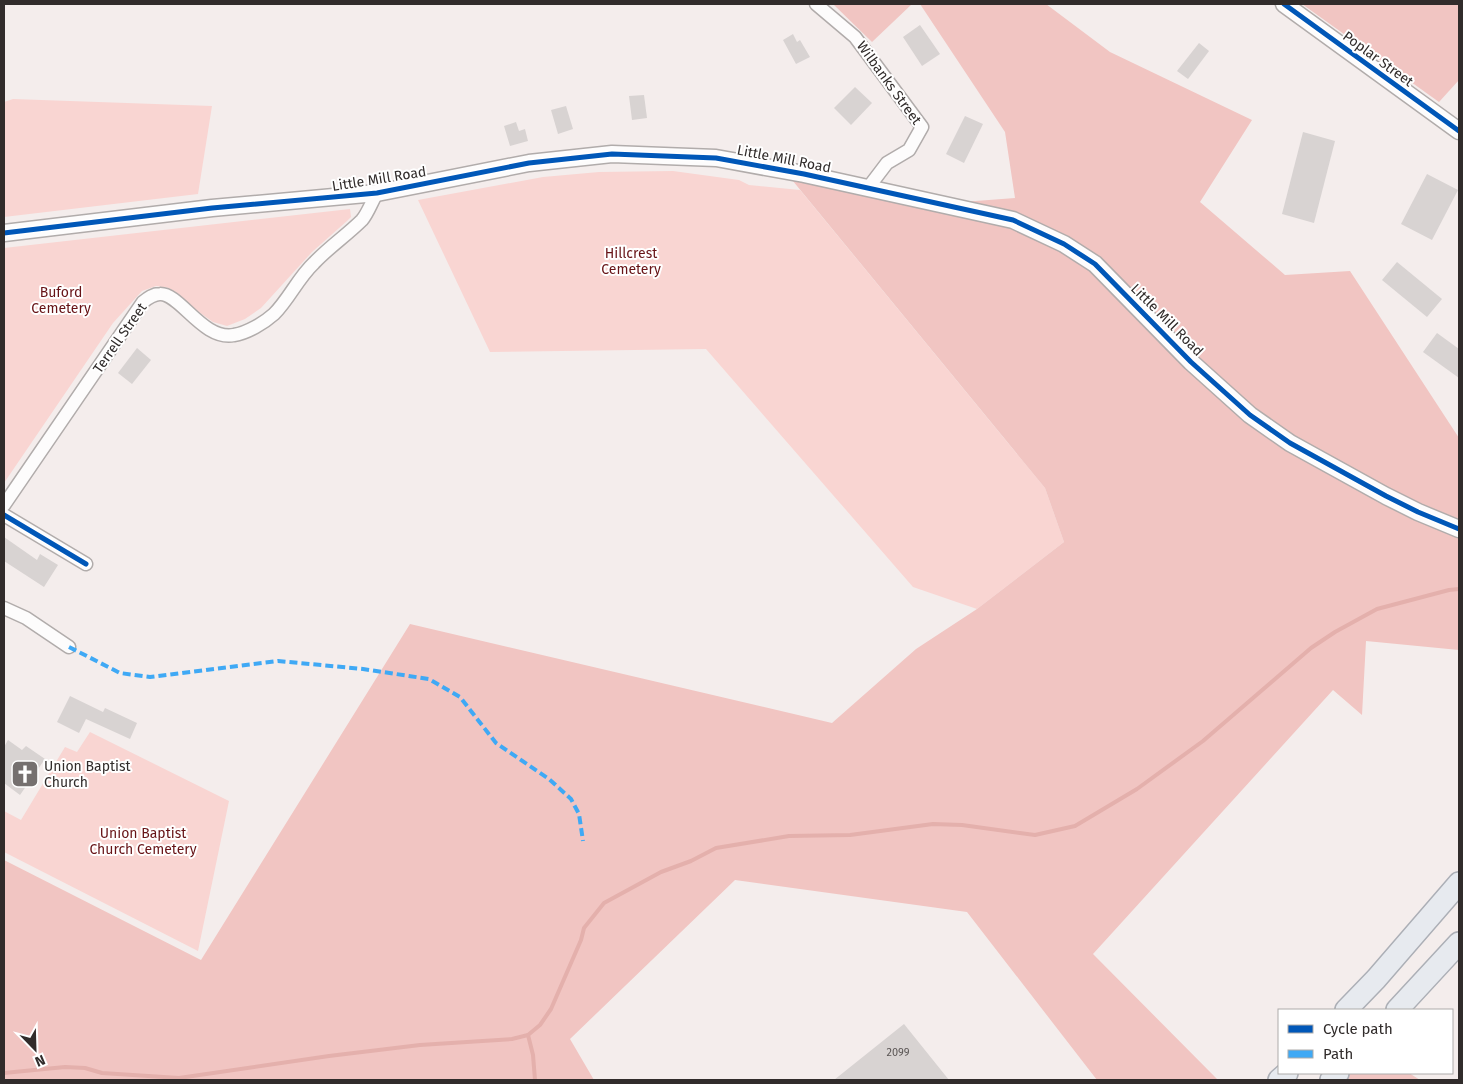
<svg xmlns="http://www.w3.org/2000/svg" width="1463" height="1084" viewBox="0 0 1463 1084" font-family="'Fira Sans',sans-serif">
<rect width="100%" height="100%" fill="#f4edec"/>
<g fill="#f9d5d2">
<path d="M13 99 212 106 198 194 4 217V102Z"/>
<path d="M673 171 739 180 749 185 800 190 1045 488 1064 542 977 609 913 587 706 349 490 352 418 200 543 177 599 172Z"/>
<path d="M350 209 351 217 347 221 312 252 261 308 245 319 227 326 213 322 189 305 169 288 156 286 142 291 113 323 4 483V248Z"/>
<path d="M90 732 229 801 198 951 4 852V811L21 820 65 747 77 752Z"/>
</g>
<g fill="#f1c5c2">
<path d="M833 4H912L872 42Z"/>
<path d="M920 4H1046L1110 52 1252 120 1200 202 1285 275 1350 271 1459 438V650L1366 641 1362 715 1333 690 1093 954 1218 1080H1097L967 912 735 880 570 1039 594 1080H4V860L201 960 410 624 832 723 916 649 977 609 1064 542 1045 488 788 175 910 206 1015 198 1005 132Z"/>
<path d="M1302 4H1459V80L1439 102Z"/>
<path d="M1337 1073H1409L1420 1080H1331Z"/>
</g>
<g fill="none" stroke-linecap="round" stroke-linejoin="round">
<g stroke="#e4b0ac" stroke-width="4">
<path d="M528 1035 533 1055 535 1080"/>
<path d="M4 1073 65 1067 85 1068 102 1073 179 1078 329 1056 420 1045 512 1039 528 1035 540 1025 551 1009 581 940 584 928 604 903 661 872 691 861 716 848 789 836 850 835 933 824 962 825 1035 835 1075 826 1137 789 1203 741 1311 648 1335 632 1377 609 1449 590 1459 589"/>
</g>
</g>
<g fill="#d8d3d2">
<path d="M920 25 940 54 922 66 903 37Z"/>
<path d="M793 34 797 42 800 40 810 57 796 64 783 40Z"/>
<path d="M1199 43 1209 51 1188 79 1177 71Z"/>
<path d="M855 87 872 103 851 125 834 108Z"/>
<path d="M644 95 647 118 632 120 629 96Z"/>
<path d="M566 106 573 129 558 134 551 110Z"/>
<path d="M965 116 983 124 964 163 946 154Z"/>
<path d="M516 122 519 131 525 129 528 141 510 146 504 126Z"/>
<path d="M1303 132 1335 141 1314 223 1282 214Z"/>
<path d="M1427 174 1458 190 1432 240 1401 224Z"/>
<path d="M1397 262 1442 299 1427 317 1382 280Z"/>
<path d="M1437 333 1459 349V378L1423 352Z"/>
<path d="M137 348 151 360 132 384 118 373Z"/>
<path d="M4 537 37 560 40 554 58 565 44 587 4 561Z"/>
<path d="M70 696 103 712 105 708 137 723 130 739 86 719 79 733 57 722Z"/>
<path d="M8 740 22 750 26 746 45 759 20 795 4 783V747Z"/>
<path d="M904 1024 949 1080H834Z"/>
</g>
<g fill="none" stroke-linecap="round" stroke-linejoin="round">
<g stroke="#b1acab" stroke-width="15">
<g id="minor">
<path d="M816 4 855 37 922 127 909 150 887 163 868 188"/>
<path d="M4 505 143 302C148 298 153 294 160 294 180 293 203 341 234 335 247 333 264 323 274 314 289 299 298 278 314 263 329 247 347 235 362 220 368 213 372 201 377 193"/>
<path d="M4 515 86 564"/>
<path d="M4 608 26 618 69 647"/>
</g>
</g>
<g stroke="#b1acab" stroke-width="19">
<g id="tertiary">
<path d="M1284 4 1459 131"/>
<path d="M4 233 212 208 377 193 529 163 612 154 716 158 804 174 1013 220 1064 244 1095 264 1191 362 1250 415 1290 443 1386 496 1418 512 1459 529"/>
</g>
</g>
<g stroke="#acafb6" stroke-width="24">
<g id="primary">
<path d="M1346 1010 1376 979 1459 883"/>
<path d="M1397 1010 1459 943"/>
<path d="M1279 1080 1287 1073"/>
<path d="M1331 1080 1338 1073"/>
</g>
</g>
<use href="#minor" stroke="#fdfcfc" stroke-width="12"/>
<use href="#tertiary" stroke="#fdfcfc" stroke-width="16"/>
<use href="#primary" stroke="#e7eaef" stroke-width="21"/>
<path stroke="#3fa9f5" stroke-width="4" stroke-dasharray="8 4" stroke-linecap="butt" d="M69 647 120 673 150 677 278 661 363 669 429 679 460 697 496 743 549 779 571 799 579 814 583 841"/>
<g stroke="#fff" stroke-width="8">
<g id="cycleway">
<path d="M1284 4 1459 131"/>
<path d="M4 233 212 208 377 193 529 163 612 154 716 158 804 174 1013 220 1064 244 1095 264 1191 362 1250 415 1290 443 1386 496 1418 512 1459 529"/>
<path d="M4 515 86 564"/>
</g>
</g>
<use href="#cycleway" stroke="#0057b8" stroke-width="5"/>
</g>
<defs>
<g id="church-square" transform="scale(1.4375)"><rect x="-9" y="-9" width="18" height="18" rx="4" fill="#75706f" stroke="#fff"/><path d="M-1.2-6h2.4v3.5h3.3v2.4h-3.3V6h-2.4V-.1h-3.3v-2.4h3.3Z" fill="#fff"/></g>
</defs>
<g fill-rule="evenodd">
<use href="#church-square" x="25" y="774"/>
</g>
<g text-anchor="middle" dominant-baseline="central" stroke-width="4" stroke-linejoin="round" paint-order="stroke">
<g font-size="11" fill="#5b5655">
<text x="898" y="1052">2099</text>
</g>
<g font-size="14" fill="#312c2b" stroke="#fff">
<text transform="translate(1378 59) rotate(36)">Poplar Street</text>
<text transform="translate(889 83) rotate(54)">Wilbanks Street</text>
<text transform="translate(784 159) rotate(11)">Little Mill Road</text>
<text transform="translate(379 179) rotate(-9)">Little Mill Road</text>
<text transform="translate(1167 320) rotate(45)">Little Mill Road</text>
<text transform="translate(120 338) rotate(-55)">Terrell Street</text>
</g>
<g font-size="14" fill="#671316" stroke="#fff">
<text x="631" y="253">Hillcrest<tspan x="631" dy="16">Cemetery</tspan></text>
<text x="61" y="292">Buford<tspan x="61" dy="16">Cemetery</tspan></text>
<text x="143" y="833">Union Baptist<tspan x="143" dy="16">Church Cemetery</tspan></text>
</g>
<g font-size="14" fill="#312c2b" stroke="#fff" text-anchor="start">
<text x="44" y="766">Union Baptist<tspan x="44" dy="16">Church</tspan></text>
</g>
</g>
<rect width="1463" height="1084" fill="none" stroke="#312c2b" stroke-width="10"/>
<rect x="1278" y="1009" width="175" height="65" fill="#ffffff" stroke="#adabaa"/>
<rect x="1288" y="1025" width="25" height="8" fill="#0057b8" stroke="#adabaa"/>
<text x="1323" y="1034" font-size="15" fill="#312c2b">Cycle path</text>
<rect x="1288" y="1050" width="25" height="8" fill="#3fa9f5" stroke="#adabaa"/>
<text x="1323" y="1059" font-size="15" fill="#312c2b">Path</text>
<g transform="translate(35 1049) rotate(157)" stroke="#ffffff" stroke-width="4" paint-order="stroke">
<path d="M0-4L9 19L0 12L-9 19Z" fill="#312c2b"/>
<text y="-8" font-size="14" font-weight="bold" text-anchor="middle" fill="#312c2b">N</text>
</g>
</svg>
